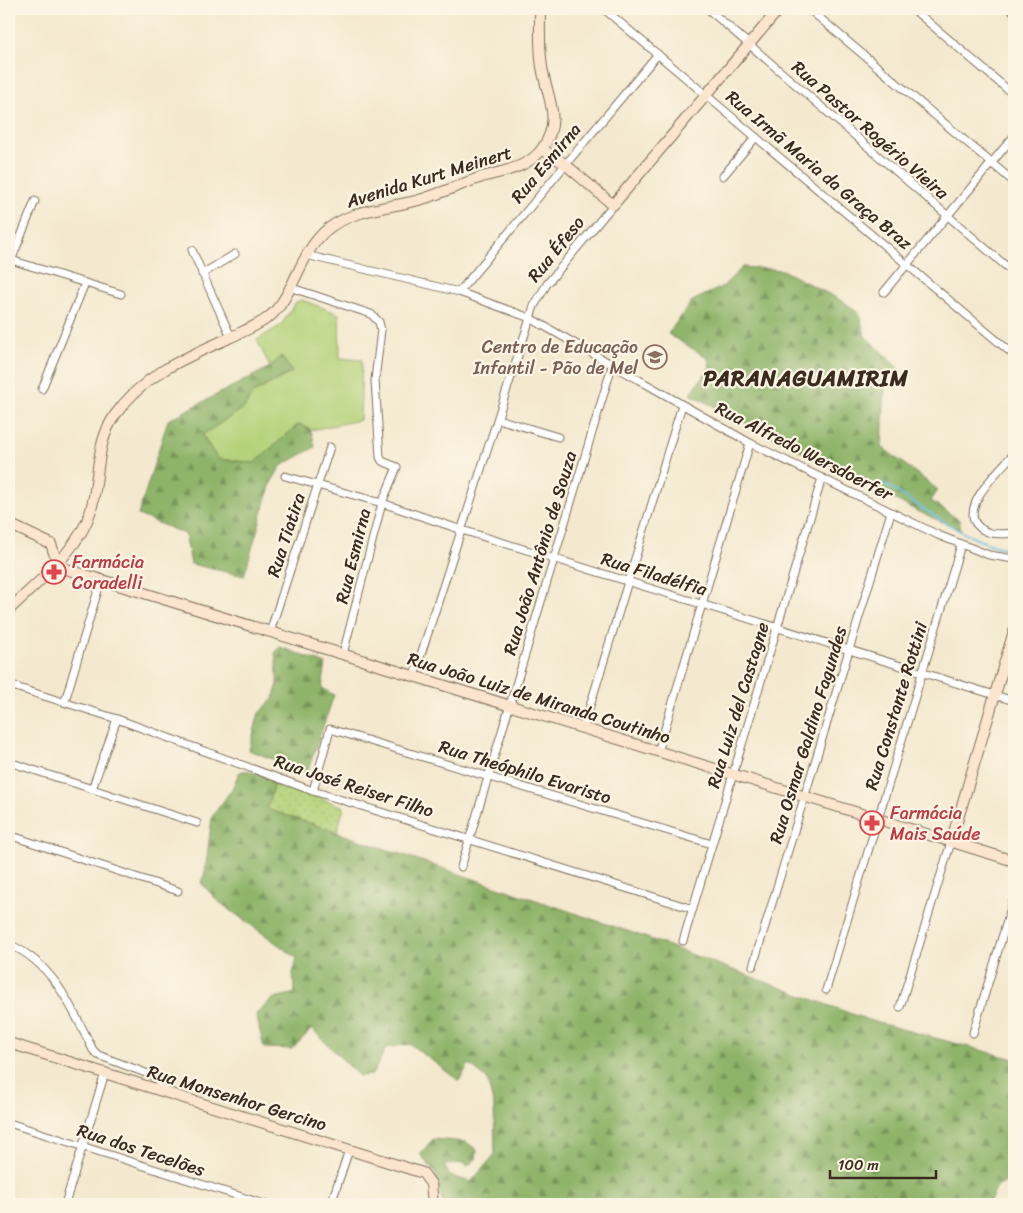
<svg xmlns="http://www.w3.org/2000/svg" width="1023" height="1213" viewBox="0 0 1023 1213" font-family="Sriracha,sans-serif">
<defs>
<pattern id="forest-firs" width="22" height="20" patternUnits="userSpaceOnUse" patternTransform="scale(1.25)"><rect width="22" height="20" fill="#8eb469"/><path d="M5 1l3.5 6h-7zM16 11l3.5 6h-7z" fill="#759356"/></pattern>
<pattern id="park-dots" width="8" height="8" patternUnits="userSpaceOnUse" patternTransform="scale(1.25)"><rect width="8" height="8" fill="#b3d279"/><path d="M2 2h.1M6 6h.1" fill="none" stroke="#9bb468" stroke-width="1.8" stroke-linecap="round"/></pattern>
</defs>
<rect width="100%" height="100%" fill="#fcf5e5"/>
<filter id="ink" filterUnits="userSpaceOnUse"><feTurbulence type="fractalNoise" baseFrequency=".02" numOctaves="2"/><feDisplacementMap in="SourceGraphic" scale="10" xChannelSelector="R" yChannelSelector="G"/><feConvolveMatrix kernelMatrix="1 2 1 2 8 2 1 2 1" color-interpolation-filters="sRGB"/></filter>
<filter id="wash" filterUnits="userSpaceOnUse"><feTurbulence type="fractalNoise" baseFrequency=".0096" numOctaves="4" result="noise"/><feDisplacementMap in="SourceGraphic" scale="20" xChannelSelector="R" yChannelSelector="G"/><feGaussianBlur stdDeviation="1.12" result="paint"/><feColorMatrix in="noise" values="0 0 0 0 0 0 0 0 0 0 0 0 0 0 0 0 0 1.4 0 .05"/><feComposite in="paint" operator="in"/></filter>
<g filter="url(#wash)">
<rect width="100%" height="100%" fill="#f4e9cf"/>
<path fill="#b3d279" stroke="#777e4c" d="M302 300 339 314 340 358 362 360 360 420 311 430 299 424 254 463 217 459 202 434 244 408 253 393 292 372 270 367 257 340 281 325 296 302Z"/>
<g fill="url(#forest-firs)" stroke="#646f44">
<path d="M743 267 782 270 844 302 859 313 865 336 902 372 885 384 882 447 938 490 931 501 959 520 961 530 917 511 690 394 710 367 708 358 668 334 692 301 722 287Z"/>
<path d="M281 356 292 372 253 393 244 408 202 435 218 459 254 463 299 424 311 430 315 447 281 466 271 483 244 576 191 564 185 534 138 515 168 420 270 367Z"/>
<path d="M280 647 326 664 322 688 334 695 307 773 249 750 259 713 273 699 278 684 275 653Z"/>
<path d="M243 771H250L275 781 268 809 639 935 868 1020 1014 1059V1177L996 1188 989 1204H443L435 1173 420 1154 433 1139 466 1142 477 1150 476 1159 468 1166 462 1163 444 1165 450 1176 471 1182 495 1154 494 1107 487 1079 469 1064 459 1081 410 1044 386 1048 372 1075 359 1076 312 1029 292 1049 264 1048 256 1014 274 998 295 993 293 973 297 958 219 902 201 883 205 873 212 817 232 789 239 773Z"/>
</g>
<path fill="url(#park-dots)" stroke="#777e4c" d="M275 781 344 807 337 832 267 809Z"/>
<g fill="none" stroke-linecap="round" stroke-linejoin="round">
<path stroke="#69bee5" stroke-width="2" d="M883 483C913 501 981 552 1014 548"/>
</g>
</g>
<g filter="url(#ink)">
<g fill="none" stroke-linecap="round" stroke-linejoin="round">
<g stroke="#7c6d5c" stroke-width="9">
<g id="street">
<path d="M604 9 1014 355"/>
<path d="M708 9 1014 273"/>
<path d="M809 9 1014 182"/>
<path d="M913 9 1014 95"/>
<path d="M1010 9 1014 12"/>
<path d="M723 176 756 137"/>
<path d="M192 250 231 337"/>
<path d="M306 255 459 292 530 318 750 443 938 535 989 555 1014 559"/>
<path d="M11 260 121 294"/>
<path d="M9 266 35 201"/>
<path d="M202 274 235 254"/>
<path d="M289 287 371 314 379 322 381 330 375 380 380 457 382 461 397 467 382 503 343 654"/>
<path d="M459 292 658 54"/>
<path d="M884 292 1014 136"/>
<path d="M42 389 85 283"/>
<path d="M498 419 558 437"/>
<path d="M1014 453C1002 468 960 505 977 525 987 536 1001 534 1014 533"/>
<path d="M285 476 382 503 462 530 1014 701"/>
<path d="M270 632 330 447"/>
<path d="M414 676 534 306 547 284 613 205"/>
<path d="M9 685 117 719 313 791 693 909"/>
<path d="M65 701 101 580"/>
<path d="M583 729 682 405"/>
<path d="M658 752 750 443"/>
<path d="M9 762 197 823"/>
<path d="M92 789 117 719"/>
<path d="M313 791 330 729 712 844"/>
<path d="M9 835 178 891"/>
<path d="M461 867 613 363"/>
<path d="M683 941 822 478"/>
<path d="M9 944C54 964 72 1008 93 1050L98 1055 151 1075 157 1079 167 1093"/>
<path d="M753 966 891 512"/>
<path d="M826 990 961 545"/>
<path d="M900 1007 951 842"/>
<path d="M973 1033 1014 898"/>
<path d="M9 1123 264 1204"/>
<path d="M65 1204 105 1073"/>
<path d="M331 1204 349 1150"/>
</g>
</g>
<g stroke="#7c6d5c" stroke-width="12">
<g id="secondary">
<path d="M542 149 565 164 613 205 779 9"/>
<path d="M9 524 51 544 57 562"/>
<path d="M57 562 66 569 1014 861"/>
<path d="M9 610C38 581 79 551 91 510 100 477 95 444 115 415 144 374 185 358 229 338 242 332 257 326 269 317 295 296 299 251 329 228 355 209 389 208 419 200 440 194 461 184 482 177 503 171 528 168 542 149 563 119 547 98 542 67 539 48 540 28 540 9"/>
<path d="M951 842 1014 631"/>
<path d="M9 1043 423 1173 431 1184 433 1204"/>
</g>
</g>
<use href="#street" stroke="#fff" stroke-width="7"/>
<use href="#secondary" stroke="#fce5cf" stroke-width="10"/>
</g>
</g>
<defs>
<g id="school-ring" transform="scale(1.25)"><circle r="9.5" fill="#fcf5e5" stroke="#8d6e63" stroke-width="1.5"/><path d="M0-5L7-2L0 1L-7-2ZM-4 1L0 2.5L4 1V4Q0 6-4 4Z" fill="#8d6e63"/></g>
<g id="pharmacy-ring" transform="scale(1.25)"><circle r="9.5" fill="#fcf5e5" stroke="#e0444e" stroke-width="1.5"/><path d="M-2-6h4v4h4v4h-4v4h-4v-4h-4v-4h4Z" fill="#e0444e"/></g>
</defs>
<g fill-rule="evenodd">
<use href="#school-ring" x="655" y="357"/>
<use href="#pharmacy-ring" x="54" y="572"/>
<use href="#pharmacy-ring" x="872" y="823"/>
</g>
<g text-anchor="middle" dominant-baseline="central" stroke-width="4.5" stroke-linejoin="round" paint-order="stroke">
<g font-size="18" fill="#3b2a1e" stroke="#fcf5e5">
<text transform="translate(870 130) rotate(41)">Rua Pastor Rogério Vieira</text>
<text transform="translate(546 163) rotate(-50)">Rua Esmirna</text>
<text transform="translate(819 170) rotate(40)">Rua Irmã Maria da Graça Braz</text>
<text transform="translate(429 177) rotate(-17)">Avenida Kurt Meinert</text>
<text transform="translate(556 249) rotate(-51)">Rua Éfeso</text>
<text transform="translate(804 451) rotate(27)">Rua Alfredo Wersdoerfer</text>
<text transform="translate(286 535) rotate(-72)">Rua Tiatira</text>
<text transform="translate(540 553) rotate(-73)">Rua João Antônio de Souza</text>
<text transform="translate(353 556) rotate(-76)">Rua Esmirna</text>
<text transform="translate(654 574) rotate(17)">Rua Filadélfia</text>
<text transform="translate(539 698) rotate(17)">Rua João Luiz de Miranda Coutinho</text>
<text transform="translate(738 705) rotate(-73)">Rua Luiz del Castagne</text>
<text transform="translate(896 706) rotate(-73)">Rua Constante Rottini</text>
<text transform="translate(808 735) rotate(-73)">Rua Osmar Galdino Fagundes</text>
<text transform="translate(525 772) rotate(17)">Rua Theóphilo Evaristo</text>
<text transform="translate(354 786) rotate(18)">Rua José Reiser Filho</text>
<text transform="translate(237 1098) rotate(17)">Rua Monsenhor Gercino</text>
<text transform="translate(141 1150) rotate(18)">Rua dos Tecelões</text>
</g>
<g font-size="18" fill="#785e54" stroke="#fcf5e5" text-anchor="end">
<text x="638" y="347">Centro de Educação<tspan x="638" dy="21">Infantil - Pão de Mel</tspan></text>
</g>
<g font-size="18" fill="#be3a42" stroke="#fcf5e5" text-anchor="start">
<text x="72" y="562">Farmácia<tspan x="72" dy="21">Coradelli</tspan></text>
<text x="890" y="813">Farmácia<tspan x="890" dy="21">Mais Saúde</tspan></text>
</g>
<g font-size="22" font-weight="bold" letter-spacing="1" fill="#3b2a1e" stroke="#fcf5e5">
<text x="806" y="378">PARANAGUAMIRIM</text>
</g>
</g>
<rect width="1023" height="1213" fill="none" stroke="#fcf5e5" stroke-width="30"/>
<path d="M830 1170v8h106v-8" fill="none" stroke="#3b2a1e" stroke-width="2.5"/>
<text x="838" y="1170" font-size="15" fill="#3b2a1e" stroke="#fcf5e5" stroke-width="4" paint-order="stroke">100 m</text>
</svg>
